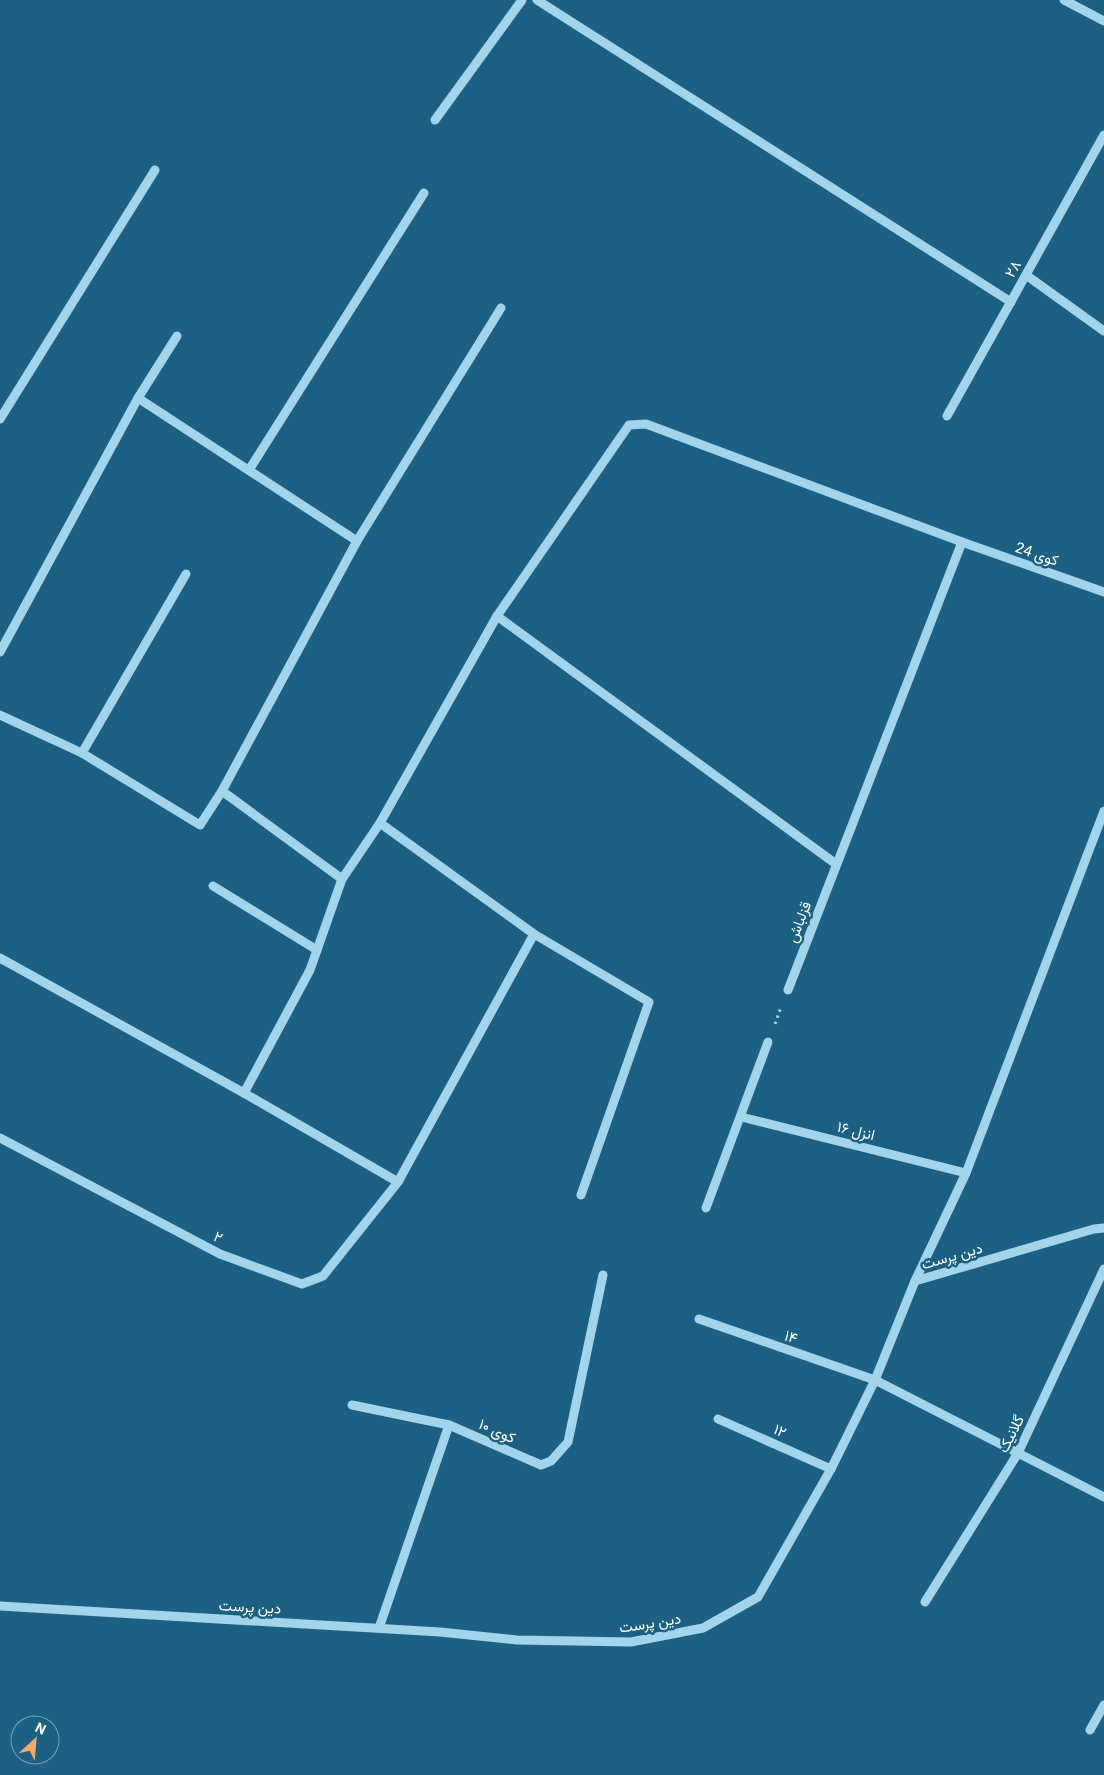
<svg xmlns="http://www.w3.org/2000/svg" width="1104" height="1775" viewBox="0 0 1104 1775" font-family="Roboto,Vazirmatn,sans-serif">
<rect width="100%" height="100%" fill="#1c6183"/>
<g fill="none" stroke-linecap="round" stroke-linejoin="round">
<path stroke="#a2d4ea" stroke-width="3" stroke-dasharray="2.5 4" stroke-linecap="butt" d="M775 1024 781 1007"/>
<g stroke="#a2d4ea" stroke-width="9">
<path d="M537 0 1011 302"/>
<path d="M1064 0 1104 21"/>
<path d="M435 120 522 0"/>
<path d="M1026 275 1104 331"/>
<path d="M138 398 357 541"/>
<path d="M947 416 1104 135"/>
<path d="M0 419 155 170"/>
<path d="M249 470 424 193"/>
<path d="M962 542 1104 592"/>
<path d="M497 616 836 864"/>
<path d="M0 652 138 398 177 336"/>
<path d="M0 715 82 753 200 825 222 791 357 541 501 308"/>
<path d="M82 753 186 574"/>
<path d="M222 791 342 879 380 823 497 616 629 425 646 424 962 542 788 990"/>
<path d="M213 886 317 950"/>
<path d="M534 934 649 1002 581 1195"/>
<path d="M0 958 244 1093 398 1182 534 934 380 823"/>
<path d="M244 1093 310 970 342 879"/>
<path d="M741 1117 966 1173"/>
<path d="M0 1138 220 1254 302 1284 323 1276 398 1182"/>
<path d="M706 1208 768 1042"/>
<path d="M915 1281 966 1173 1104 811"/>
<path d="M699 1319 875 1380 1104 1497"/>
<path d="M352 1405 449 1425"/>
<path d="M718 1419 831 1469"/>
<path d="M925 1602 1018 1453 1104 1269"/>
<path d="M0 1606 440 1632 517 1640 631 1642 703 1628 758 1597 831 1469 875 1380 915 1281 1094 1229 1104 1228"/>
<path d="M379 1628 449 1425 541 1465 551 1461 568 1442 603 1275"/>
<path d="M1090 1730 1104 1705"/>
</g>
</g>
<g text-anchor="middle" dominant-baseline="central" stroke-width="5" stroke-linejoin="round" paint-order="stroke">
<g font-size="15" fill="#fff" stroke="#1c6183">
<text transform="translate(1013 269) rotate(-61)">۲۸</text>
<text transform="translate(1037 554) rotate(19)">کوی 24</text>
<text transform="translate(799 922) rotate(-69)">قزلباش</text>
<text transform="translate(856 1131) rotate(14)">۱۶ انزل</text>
<text transform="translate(218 1237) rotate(27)">۲</text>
<text transform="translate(952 1256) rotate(-16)">دین پرست</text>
<text transform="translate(791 1337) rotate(19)">۱۴</text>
<text transform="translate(497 1431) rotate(24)">کوی ۱۰</text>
<text transform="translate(780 1431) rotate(24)">۱۲</text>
<text transform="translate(1011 1434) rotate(-63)">گلانیک</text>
<text transform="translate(250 1607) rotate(3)">دین پرست</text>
<text transform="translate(650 1623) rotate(-9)">دین پرست</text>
</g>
</g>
<g transform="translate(35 1740) rotate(26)"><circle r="24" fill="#1c6183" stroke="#77a0b5"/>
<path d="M0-4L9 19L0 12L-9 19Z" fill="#faa960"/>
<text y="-8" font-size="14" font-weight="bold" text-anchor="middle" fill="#ffffff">N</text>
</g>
</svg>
